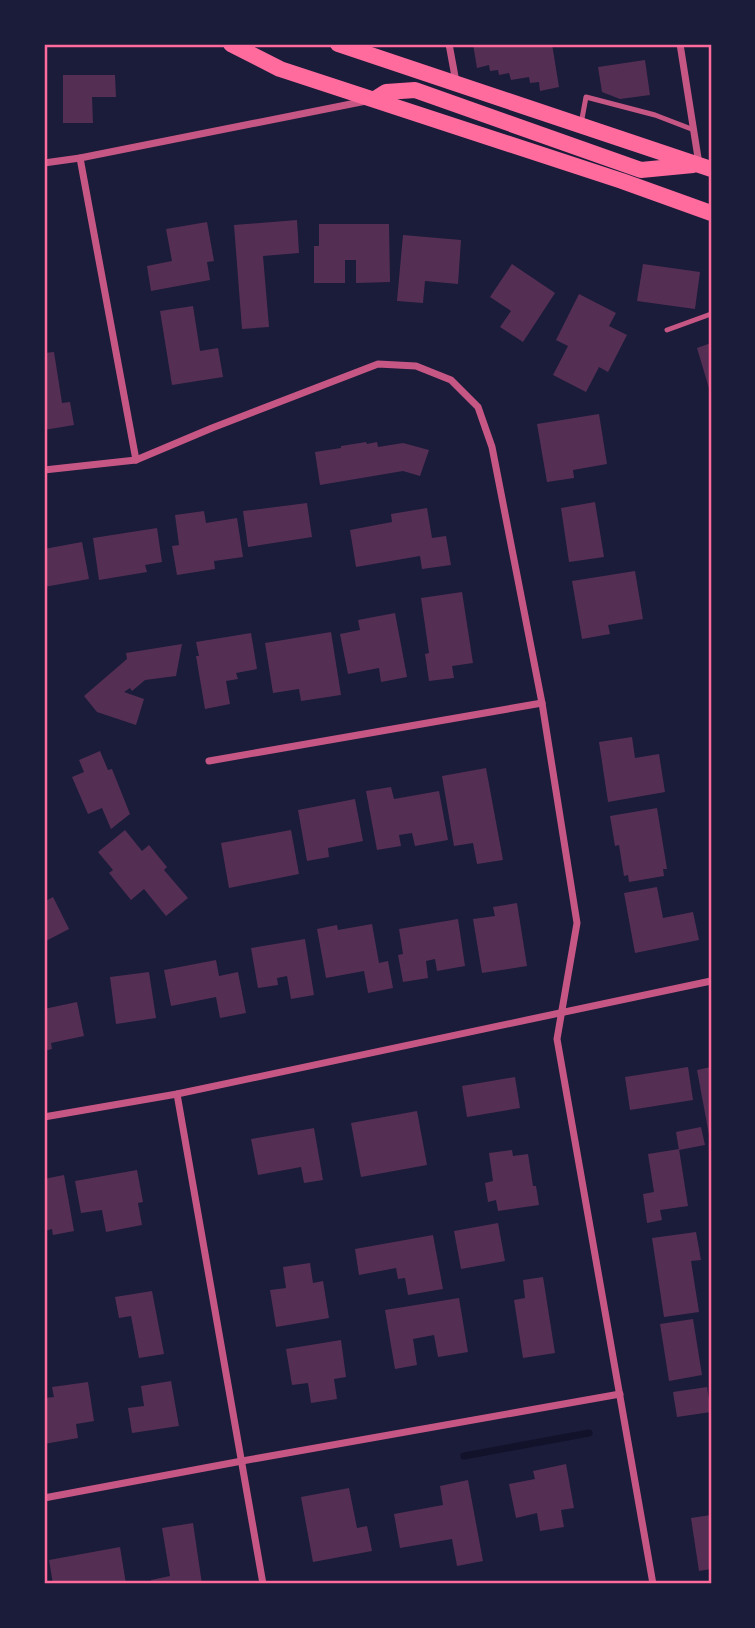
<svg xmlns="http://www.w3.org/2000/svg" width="755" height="1628" viewBox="0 0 755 1628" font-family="'Varela Round',sans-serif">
<rect width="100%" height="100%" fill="#1b1b3a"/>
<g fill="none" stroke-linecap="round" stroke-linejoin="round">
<path stroke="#12122b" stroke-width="7" d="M464 1456 589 1433"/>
</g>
<g fill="#542f53">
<path d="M473 44H552L559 87 540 91 539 82 530 83 529 77 511 80 509 73 499 75 498 70 490 71 489 65 477 68Z"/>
<path d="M645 60 650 95 620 99 602 92 598 67Z"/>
<path d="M63 75H115L116 97H92L93 123H63Z"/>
<path d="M297 220 299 253 263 256 269 327 242 329 234 225Z"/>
<path d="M207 222 214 261 207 262 210 280 151 291 147 266 172 261 166 229Z"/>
<path d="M319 224H389L390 282 356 283V260H345V283H314V246H319Z"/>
<path d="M403 235 461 240 458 284 425 281 423 303 397 301Z"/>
<path d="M512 264 555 293 523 342 500 327 511 311 490 297Z"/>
<path d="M643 264 700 272 695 309 637 301Z"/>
<path d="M579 294 616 313 609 326 627 335 608 372 599 367 586 392 553 375 568 346 556 340Z"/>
<path d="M193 306 200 351 218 348 223 377 172 385 160 311Z"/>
<path d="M711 343V395L697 348Z"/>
<path d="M54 352 62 403 70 402 74 425 44 430V353Z"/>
<path d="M599 414 607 464 573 470 574 478 547 482 537 424Z"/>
<path d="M366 442 367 444 377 442 378 447 403 443 429 450 420 476 403 471 320 485 315 452 341 448V446Z"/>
<path d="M595 502 604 557 569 562 561 508Z"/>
<path d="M307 503 312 537 248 547 243 511Z"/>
<path d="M427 508 432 538 446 536 451 565 422 569 420 556 356 567 350 530 392 522 391 514Z"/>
<path d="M204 511 206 523 237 518 243 557 214 561 215 569 177 575 172 546 179 545 175 515Z"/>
<path d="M157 528 162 562 145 565 147 572 99 580 93 538Z"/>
<path d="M82 542 89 579 44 587V549Z"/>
<path d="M635 571 643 619 608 625 610 634 582 639 572 581Z"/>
<path d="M462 592 473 663 452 666 454 678 429 681 425 654 429 653 421 598Z"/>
<path d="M395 613 407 677 381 682 379 668 348 674 340 634 360 630 358 620Z"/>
<path d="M331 632 341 695 301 701 299 689 273 693 265 643Z"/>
<path d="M251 633 257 669 236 673 238 679 226 681 230 704 205 709 196 656H199L196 642Z"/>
<path d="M182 644 176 676 145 680 132 691 130 688 124 692 144 699 136 725 97 712 84 696 127 659 126 653Z"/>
<path d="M632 737 635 758 659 754 665 792 608 802 599 742Z"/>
<path d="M100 751 108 770 112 769 130 814 111 829 102 808 88 814 72 777 84 772 79 760Z"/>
<path d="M486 768 503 860 477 864 473 843 454 846 442 776Z"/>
<path d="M391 787 394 799 439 791 448 840 415 846 412 833 399 835 401 846 377 850 366 791Z"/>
<path d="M355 799 363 841 328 848 329 857 307 861 298 810Z"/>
<path d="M657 808 667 869H663L664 876 629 882 628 875 624 876 619 845 615 846 610 816Z"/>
<path d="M125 830 142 851 149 845 167 867 164 870 188 898 166 916 144 889 131 900 109 873 113 870 98 852Z"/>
<path d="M291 830 299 874 229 888 221 843Z"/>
<path d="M657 887 663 918 693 912 699 940 635 953 624 893Z"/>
<path d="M53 897 69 929 44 942V902Z"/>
<path d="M517 903 527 966 482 973 473 919 495 916 493 907Z"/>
<path d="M458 919 465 966 437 971 435 959 426 961 428 978 403 982 398 955 403 954 399 929Z"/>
<path d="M372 924 379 963 388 961 393 988 368 993 364 971 326 978 317 929 337 925 338 930Z"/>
<path d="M305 939 314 995 291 999 287 976 277 978 278 985 258 988 251 948Z"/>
<path d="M216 960 219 976 238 972 246 1013 220 1018 216 997 171 1006 164 970Z"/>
<path d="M149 972 156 1018 116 1024 110 977Z"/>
<path d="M77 1002 84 1036 51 1043 52 1049 44 1051V1009Z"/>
<path d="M688 1067 693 1100 630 1110 625 1077Z"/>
<path d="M711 1067V1140H710L697 1070Z"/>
<path d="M515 1077 520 1108 467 1117 462 1086Z"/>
<path d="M417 1111 427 1165 361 1177 351 1123Z"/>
<path d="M701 1127 705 1145 679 1150 676 1132Z"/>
<path d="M314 1128 323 1180 304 1183 301 1167 258 1175 251 1139Z"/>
<path d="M679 1149 688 1206 660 1210 662 1220 647 1223 643 1194 654 1192 648 1154Z"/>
<path d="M512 1150 513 1156 528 1154 533 1186H536L539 1205 498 1211 496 1200 488 1202 485 1183 493 1181 489 1153Z"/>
<path d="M137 1170 143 1202 138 1203 142 1225 106 1232 102 1210 81 1213 75 1181Z"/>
<path d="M64 1175 74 1231 53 1235 52 1229 44 1231V1179Z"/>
<path d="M498 1223 505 1261 461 1269 454 1231Z"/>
<path d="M696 1232 701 1260 691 1261 699 1312 664 1317 652 1238Z"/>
<path d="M433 1235 443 1289 408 1295 405 1278 398 1279 396 1268 359 1275 355 1249Z"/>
<path d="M310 1263 313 1283 323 1281 329 1318 276 1327 270 1290 286 1288 283 1267Z"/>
<path d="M543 1277 555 1353 523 1358 514 1300 525 1298 523 1280Z"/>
<path d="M152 1291 164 1354 139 1358 131 1316 119 1318 115 1297Z"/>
<path d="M459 1298 468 1352 438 1357 434 1335 413 1339 417 1365 395 1369 385 1310Z"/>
<path d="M693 1319 702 1375 669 1381 660 1324Z"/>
<path d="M341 1340 346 1377 334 1379 337 1399 311 1403 308 1383 292 1385 286 1349Z"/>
<path d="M171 1381 179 1426 132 1433 128 1408 144 1406 141 1386Z"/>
<path d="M88 1382 94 1421 76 1424 78 1438 44 1444V1398L54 1397 52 1387Z"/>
<path d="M707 1387 711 1412 677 1417 673 1392Z"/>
<path d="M566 1464 574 1508 561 1510 564 1527 540 1531 537 1513 516 1518 509 1484 535 1479 533 1471Z"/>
<path d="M468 1480 483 1561 457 1566 452 1539 400 1548 394 1514 443 1505 440 1486Z"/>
<path d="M349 1488 357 1528 367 1526 372 1551 313 1562 301 1497Z"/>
<path d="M711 1515V1569L699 1571 691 1518Z"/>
<path d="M193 1523 202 1584H152L151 1580 170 1576 162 1528Z"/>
<path d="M120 1547 126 1584H53L49 1560Z"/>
</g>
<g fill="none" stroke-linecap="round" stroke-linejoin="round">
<g stroke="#c65784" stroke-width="5">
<path d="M581 124 586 97 655 115 694 130"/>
<path d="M667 330 711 314"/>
</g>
<g stroke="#c65784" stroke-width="7">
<path d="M449 44 456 82"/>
<path d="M680 44 699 164"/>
<path d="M80 158 136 460"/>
<path d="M44 163 80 158 366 101"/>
<path d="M44 470 136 460 212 428 378 364 416 366 451 380 478 407 492 447 542 703 577 923 557 1039 653 1584"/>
<path d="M209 761 542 703"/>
<path d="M177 1094 263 1584"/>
<path d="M44 1117 177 1094 711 981"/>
<path d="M44 1498 242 1461 620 1394"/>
</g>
<g stroke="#ff6b9d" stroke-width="16">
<path d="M231 44 280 69 622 181 711 213"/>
<path d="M338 44 711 169"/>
<path d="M375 99 386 92 415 90 641 170 693 165"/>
</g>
</g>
<rect width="755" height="1628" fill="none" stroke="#1b1b3a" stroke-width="91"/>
<rect x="46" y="46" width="664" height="1536" fill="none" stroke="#ff6b9d" stroke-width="2.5"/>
</svg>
